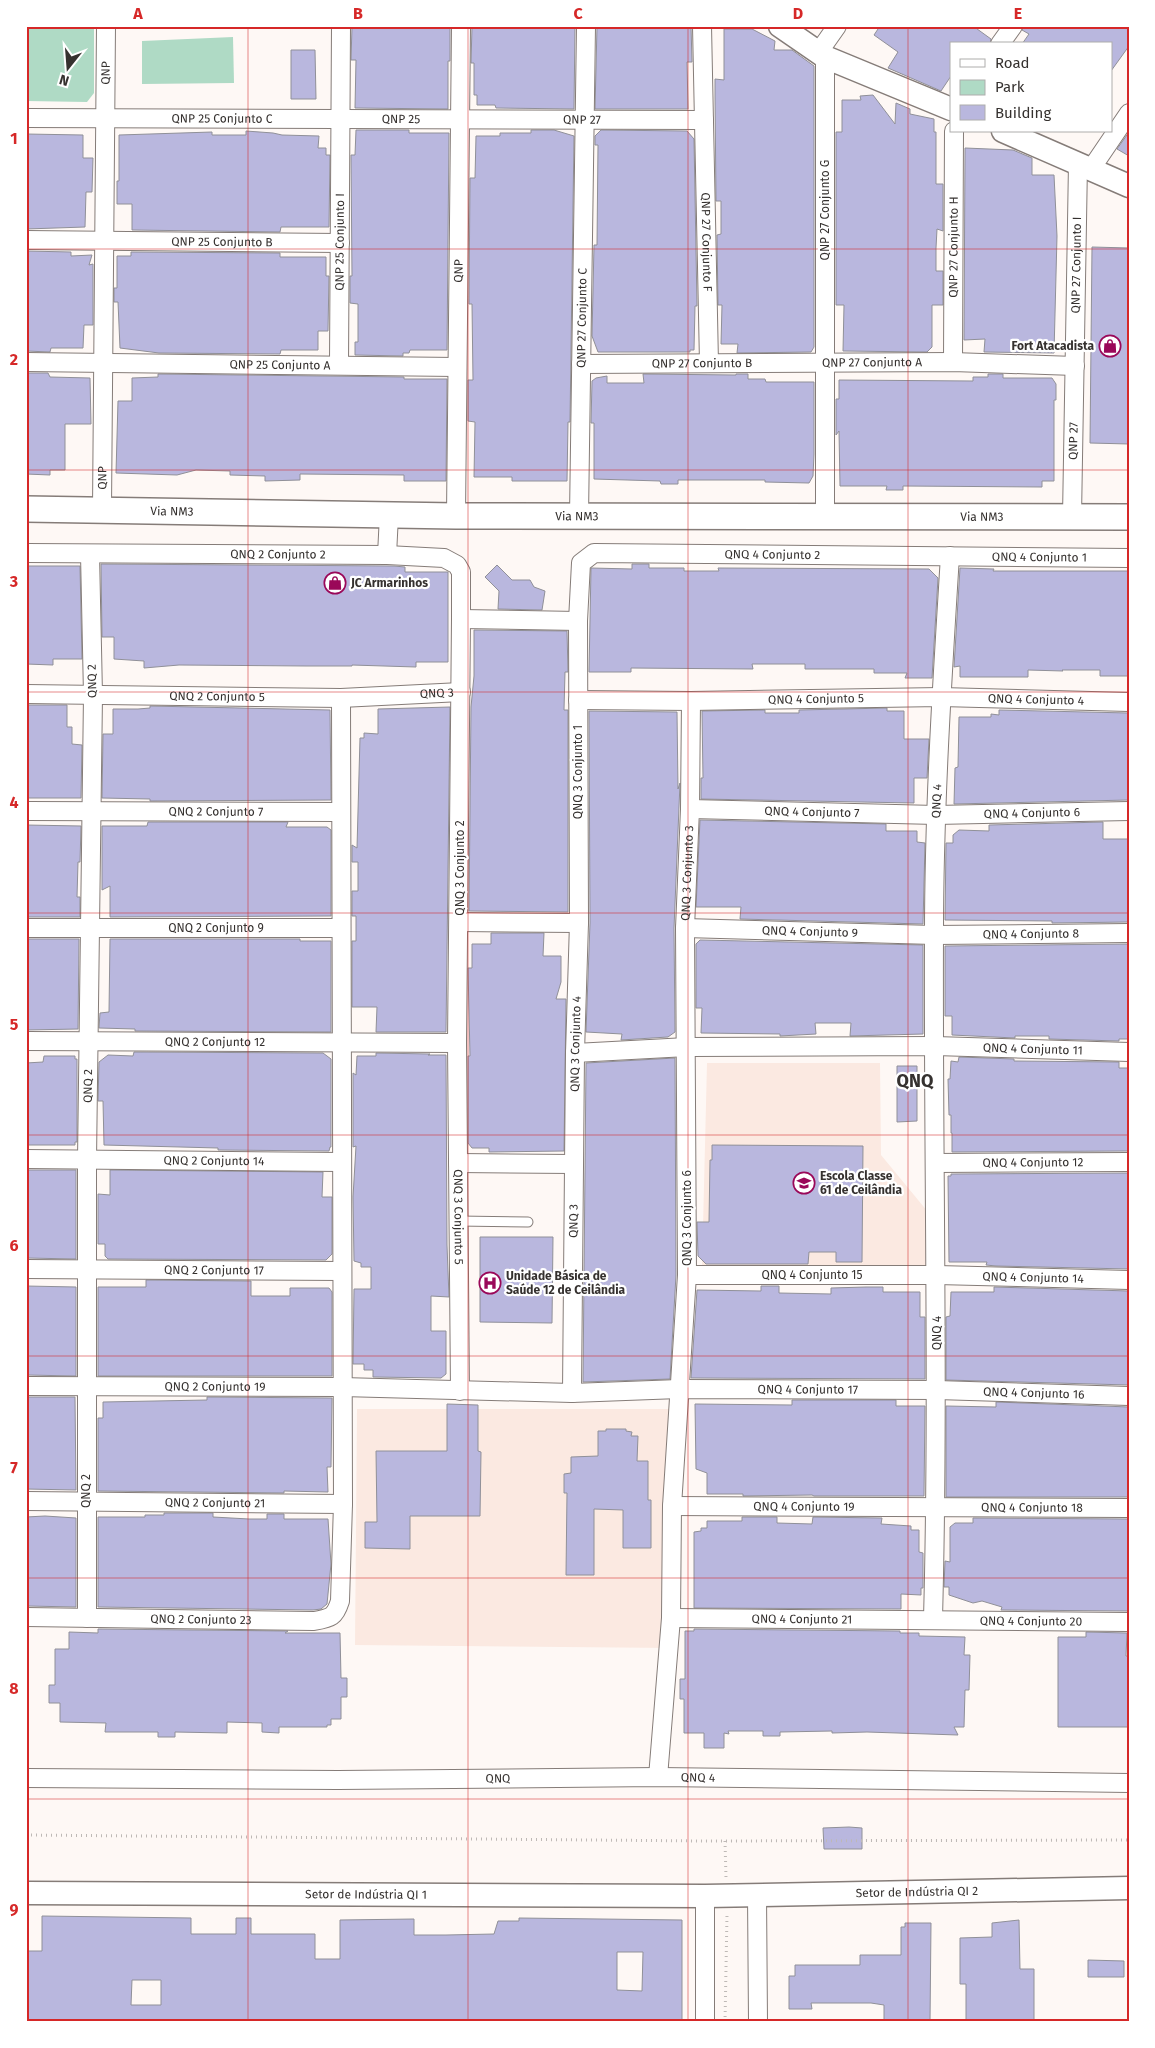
<svg xmlns="http://www.w3.org/2000/svg" width="1155" height="2048" viewBox="0 0 1155 2048" font-family="'Fira Sans',sans-serif">
<rect width="100%" height="100%" fill="#fef8f5"/>
<g fill="#fbe9e1">
<path d="M707 1063H880L881 1155 928 1212 926 1267 702 1268Z"/>
<path d="M357 1409H675L672 1648 355 1645Z"/>
</g>
<g fill="#afdac5">
<path d="M26 26H94V93L87 102 26 101Z"/>
<path d="M233 37 234 83 142 84V41Z"/>
</g>
<g fill="#b9b7de" stroke="#909098" fill-rule="evenodd">
<path d="M352 26H450V61H448V109L355 108 356 60H351Z"/>
<path d="M472 26H575L574 109 496 108 495 105H477V95H474V63H471Z"/>
<path d="M597 26H691L692 62H687L688 109H595Z"/>
<path d="M880 26H973L991 39 990 44H951V76L941 91 888 68 898 52 874 35Z"/>
<path d="M1024 26H1129V46L1111 71V44H1022L1029 34 1022 30Z"/>
<path d="M724 29H752L775 41 774 50H792L814 66V347L811 352 737 353 738 344H721L722 305H718L717 235 721 234V201H716L715 97V79L724 80Z"/>
<path d="M291 50H315L316 99H291Z"/>
<path d="M873 95 895 124 896 103 910 109V114L934 119V132H936V184H943V231L937 229 936 248V271H943V305H932V347L927 352 843 351 844 305H836V132H842V100H861L860 96Z"/>
<path d="M356 130H409V133H449L447 350H410L409 353H403V356L355 355V342H358V304L350 303V276H352L351 155H355Z"/>
<path d="M531 130H554L574 136 570 422H568L567 481H512V477H474L475 422 468 421V380H473L472 304H469L470 178H475L476 136H500V133H531Z"/>
<path d="M601 130 687 131 694 139 697 306H695L694 350H690V352H598L592 336 594 245H597L598 145H595V136Z"/>
<path d="M246 131 273 133 282 135 319 136 318 148H326V155H330L329 227H281L280 232 132 230V204H117V181H119V135L212 132V135H246Z"/>
<path d="M1129 132V156L1117 149Z"/>
<path d="M26 134 83 135V158H93L92 192H86L85 227 26 229Z"/>
<path d="M965 148 1013 150 1032 158V175H1054L1057 236 1054 353 984 352 985 339 964 340Z"/>
<path d="M1092 247 1129 248V444L1090 443Z"/>
<path d="M26 251 71 252V256L92 255 89 265 93 264V325H84L83 348H51L50 352 26 351Z"/>
<path d="M131 252 280 253V257H326V276H329L328 331H318V350H281L280 354 159 353 120 348 118 302H114V288H117V256H131Z"/>
<path d="M26 373H48L50 377 90 378 91 424H65V470H50V475L26 474Z"/>
<path d="M158 374 404 377V379H447L446 481H404V475L300 474V480L265 481V476L230 475V471L196 470 177 475 116 473 118 401H132V378L158 377Z"/>
<path d="M643 374 736 375V374H748V379H765L766 382H814V454L813 476 809 483 765 482V480H678V484H661L660 481 594 479V423H591L592 381 596 378 607 376V383H644Z"/>
<path d="M988 374H1003V378H1052L1056 384V400H1054V481H1042V487L903 486V490H886L887 486H840L839 431 836 435V399H839V380L973 381V377H988Z"/>
<path d="M101 564 394 566 405 567V572H448V662H416V667L352 665V666H306L179 665 144 668V661L114 659V637H102Z"/>
<path d="M632 564H649V568H684V571H719L718 568 929 569 938 578 932 678H905L907 673H874V669H805V664H752L753 669 631 668V672H589L591 568 632 569Z"/>
<path d="M497 565 512 580H530L534 587 545 591 542 610 498 609 499 591 485 577Z"/>
<path d="M26 566H80L82 659H53V665L26 664Z"/>
<path d="M960 568 994 569 993 571H1129V676H1100V670H1062L1063 671 1028 670V677H960V666L954 667Z"/>
<path d="M474 630 567 631 568 672H565L564 710H568V912L469 911 471 707 474 676Z"/>
<path d="M26 705H67V727H72V744L82 745 81 798H26Z"/>
<path d="M150 706 330 710 331 800 150 801V799L102 798 103 734H113V709H138L150 708Z"/>
<path d="M450 707 446 1032H376L377 1007H352V941H356V916H352V891H358V862H352V845L357 848 360 738H364V733L378 734V709Z"/>
<path d="M887 708V711H904V739H929L927 778H914V803L701 799V778H703L702 711 765 710V713H799V710Z"/>
<path d="M999 710 1129 713V800L954 804 955 768 958 767 959 717H991V714L999 715Z"/>
<path d="M589 711 677 712 678 789 680 783 674 928 675 1032 668 1037 621 1040 622 1034 586 1032 590 923Z"/>
<path d="M700 820 886 824V831H917V842L925 843 923 924 740 919 741 907H696Z"/>
<path d="M148 822H288L286 827H327L331 830V916L110 917V886L102 890V826H147Z"/>
<path d="M1103 822V839H1129V922L1052 923V921L945 920 946 843H953V835L959 830 989 831V825Z"/>
<path d="M26 825 81 826 80 862H78L77 897H80V917H26Z"/>
<path d="M491 933H544L543 956H561V982L556 999H566L564 1151 489 1152V1148H472L468 1143V1056H470L468 968H472V944H491Z"/>
<path d="M26 939H79L78 1029 26 1030Z"/>
<path d="M110 939H300V941H331V1032L135 1031V1029L99 1028 100 1013 109 1012Z"/>
<path d="M700 940 923 945V1034L850 1036 851 1023H815L816 1034 780 1036V1034L701 1033 702 1008H696V944Z"/>
<path d="M1129 944V1039H1119V1041L1049 1039V1036H1015V1038L952 1035V1016H945V946Z"/>
<path d="M134 1052 323 1053 331 1059V1147H330L329 1151 218 1150V1148L104 1145 103 1101H98L99 1062 108 1055 133 1056Z"/>
<path d="M376 1053 430 1054 428 1055H446L447 1245 449 1297 431 1296V1331H446V1374L441 1378 373 1377V1370H364V1364H353L354 1289H371V1267H361V1263L354 1261 353 1197 356 1146 353 1147V1073L356 1075 357 1056H376Z"/>
<path d="M44 1056H75V1059H77V1142H75V1145H26V1063L43 1062Z"/>
<path d="M959 1057 1014 1059V1061L1119 1062V1068H1129V1151L952 1152V1133H951V1115H949L948 1079H950L951 1061 958 1062Z"/>
<path d="M675 1058 676 1275 670 1379 583 1382 586 1063Z"/>
<path d="M897 1066H917V1121L897 1122Z"/>
<path d="M712 1145 863 1146 862 1262H836V1252H809L808 1264H706L698 1256 697 1222H709L710 1160H712Z"/>
<path d="M26 1170H76V1259L26 1258Z"/>
<path d="M110 1170 323 1172 322 1197H332V1254L326 1260 108 1259 105 1256V1244H98V1194L110 1195Z"/>
<path d="M1129 1173V1269L996 1266 986 1265 987 1262H949L948 1176H951V1174Z"/>
<path d="M480 1237H553L552 1323 480 1322Z"/>
<path d="M146 1280 251 1281V1296H290V1288H329L332 1292V1376H98V1287H146Z"/>
<path d="M26 1286 76 1287V1376L26 1375Z"/>
<path d="M761 1286H779V1293L831 1294V1288L866 1287H883V1292H920V1317H925V1379L691 1378 697 1290 761 1291Z"/>
<path d="M994 1287 1129 1291V1385L946 1380V1317L950 1316 951 1292H994Z"/>
<path d="M26 1397H75L76 1490 26 1489Z"/>
<path d="M207 1397 332 1398 331 1467H327L328 1492 284 1491V1493L98 1491V1418H103V1402L207 1400Z"/>
<path d="M792 1400H896V1406H925L924 1496H814L812 1495 743 1496V1494H707V1473L696 1469 695 1404 792 1405Z"/>
<path d="M996 1402 1129 1407V1497H946V1406L996 1407Z"/>
<path d="M447 1404 478 1405V1451L481 1452 480 1516H410V1549L365 1548V1522H377L376 1451H447Z"/>
<path d="M606 1429H626V1431L632 1432 631 1436H638L637 1461H648V1500H651V1548H623V1510L594 1509V1575H566L567 1493H564V1474L571 1473V1457L598 1456V1431H606Z"/>
<path d="M164 1513H213V1517L249 1519H267V1514H284V1519H328L331 1564 327 1604 321 1609 313 1610 98 1607V1517H145V1515H164Z"/>
<path d="M45 1516 76 1518V1607L27 1606 26 1517Z"/>
<path d="M742 1517H777V1523L812 1524 813 1517 882 1518 881 1524 911 1526V1530H919V1552L923 1553V1588H921V1595L901 1594V1609L694 1608V1532L701 1531V1528H707V1521H742Z"/>
<path d="M973 1518 1129 1519V1611L1001 1610 1002 1607 982 1601 973 1603 949 1595V1587H944L945 1561 950 1562V1527L955 1523H973Z"/>
<path d="M98 1629 288 1631 285 1633H340L341 1678H347V1697H341V1719H331V1725H327V1727H279V1733L262 1732V1723L227 1722V1733L175 1732V1737H158V1732H105L106 1723 60 1722V1703H49V1685H55V1649H69V1632L98 1633Z"/>
<path d="M694 1629 900 1631V1633H919V1636L965 1637 964 1655H970L969 1690H965L964 1727H954L958 1735 867 1732 832 1733V1731L780 1732V1736H763V1731H728L729 1734 724 1733V1748H704V1733H684V1699H680V1679H685V1631H694Z"/>
<path d="M1086 1632 1127 1633 1126 1656H1129V1727H1058V1637H1086Z"/>
<path d="M849 1827 862 1828V1849H824L823 1828Z"/>
<path d="M42 1916 191 1918V1934H236V1918H251V1934H315V1959H340V1920L414 1919V1935H446L494 1934 498 1921H519V1918L682 1920V2022H26V1951H42ZM617 1952H643L642 1991 617 1990ZM132 1980H161V2005H131Z"/>
<path d="M1019 1920 1020 1969H1034V2022H966V1984H960V1938L992 1937V1923Z"/>
<path d="M905 1923H931L930 2022H884V2005L871 2003H811L812 2009H789V1976H795V1965H860V1955H901V1927H905Z"/>
<path d="M1088 1960 1124 1961V1977H1088Z"/>
</g>
<g fill="none" stroke-linecap="round" stroke-linejoin="round">
<g stroke="#857c78" stroke-width="11">
<path id="service" d="M458 1221 528 1222"/>
</g>
<g stroke="#857c78" stroke-width="20">
<g id="minor">
<path id="s1" d="M702 26 709 363"/>
<path d="M1000 44 1013 26"/>
<path d="M818 53 837 26"/>
<path d="M825 57V517"/>
<path id="s2" d="M26 118 704 120"/>
<path d="M1091 169 1129 113"/>
<path id="s3" d="M26 240 340 243"/>
<path id="s4" d="M26 362 457 367"/>
<path id="s5" d="M953 362 954 131"/>
<path id="s6" d="M339 364 341 26"/>
<path id="s7" d="M581 364 953 362 1075 366"/>
<path id="s8" d="M102 509 106 26"/>
<path id="s9" d="M456 516 461 26"/>
<path id="s10" d="M579 516 586 26"/>
<path id="s11" d="M1072 517 1078 163"/>
<path id="s12" d="M26 553 387 555 444 558 457 565 461 572V619L457 1043 460 1391"/>
<path d="M387 555 389 515"/>
<path d="M461 619 578 621"/>
<path id="s13" d="M26 694 341 698 461 692"/>
<path id="s14" d="M578 700 691 701 941 697 1129 702"/>
<path id="s15" d="M690 809 936 815 1129 811"/>
<path id="s16" d="M26 811 341 812"/>
<path d="M459 922 579 923"/>
<path id="s17" d="M26 928H341"/>
<path id="s18" d="M685 928 934 935 1129 933"/>
<path id="s19" d="M26 1041 457 1043"/>
<path id="s20" d="M575 1053 687 1047 935 1046 1129 1052"/>
<path id="s21" d="M26 1159 341 1162"/>
<path d="M458 1163 573 1164"/>
<path id="s22" d="M935 1163 1129 1162"/>
<path id="s23" d="M26 1269 342 1271"/>
<path id="s24" d="M687 1275H937L1129 1280"/>
<path id="s25" d="M26 1386 342 1387 572 1393 679 1389 937 1390 1129 1396"/>
<path id="s26" d="M572 1393 575 1053 579 923 578 621 581 563 594 553 1129 558"/>
<path id="s27" d="M26 1501 343 1504"/>
<path id="s28" d="M672 1506 1129 1508"/>
<path id="s29" d="M26 1617 314 1621C331 1618 335 1617 340 1601L343 1504 341 698"/>
<path id="s30" d="M87 1618V1160L93 695 90 554"/>
<path id="s31" d="M671 1618 1129 1622"/>
<path id="s32" d="M933 1619C939 1391 933 1163 934 935 934 809 942 683 950 556"/>
<path id="s33" d="M658 1777 671 1618 672 1506 687 1275 685 928 690 809 691 701"/>
<path id="s34" d="M26 1778 338 1780 658 1777 1129 1783"/>
<path d="M757 1895 758 2022"/>
<path d="M705 2022V1896"/>
</g>
</g>
<g stroke="#857c78" stroke-width="25">
<g id="tertiary">
<path d="M780 26 825 57 951 109"/>
<path d="M1003 131 1129 186"/>
<path id="s35" d="M26 1893 705 1896 1129 1888"/>
</g>
</g>
<g stroke="#857c78" stroke-width="28">
<g id="secondary">
<path id="s36" d="M26 509 456 516 1129 517"/>
</g>
</g>
<g stroke="#beb9b6" stroke-width="3" stroke-dasharray="1 4" stroke-linecap="butt">
<path d="M26 1835 704 1841 1129 1840"/>
<path d="M725 1841 726 1878"/>
<path d="M725 2022 727 1914"/>
</g>
<use href="#service" stroke="#fff" stroke-width="9"/>
<use href="#minor" stroke="#fff" stroke-width="18"/>
<use href="#tertiary" stroke="#fff" stroke-width="22"/>
<use href="#secondary" stroke="#fff" stroke-width="25"/>
</g>
<path fill="none" stroke="#d62828" stroke-width="1" stroke-opacity="0.55" d="M248 26V2022M468 26V2022M688 26V2022M908 26V2022M26 249H1129M26 470H1129M26 692H1129M26 913H1129M26 1135H1129M26 1356H1129M26 1578H1129M26 1799H1129"/>
<defs>
<g id="shop-ring" transform="scale(1.125)"><circle r="9.5" fill="#fff" stroke="#9a0859" stroke-width="1.5"/><path d="M-5-2.5h2.3a2.7 3.5 0 0 1 5.4 0H5L5.5 6h-11ZM-1.5-2.5h3a1.5 2.3 0 0 0-3 0Z" fill="#9a0859"/></g>
<g id="school-ring" transform="scale(1.125)"><circle r="9.5" fill="#fff" stroke="#9a0859" stroke-width="1.5"/><path d="M0-5L7-2L0 1L-7-2ZM-4 1L0 2.5L4 1V4Q0 6-4 4Z" fill="#9a0859"/></g>
<g id="hospital-ring" transform="scale(1.125)"><circle r="9.5" fill="#fff" stroke="#9a0859" stroke-width="1.5"/><path d="M-5-5h3v3.5h4V-5h3V5h-3V1.5h-4V5h-3Z" fill="#9a0859"/></g>
</defs>
<g fill-rule="evenodd">
<use href="#shop-ring" x="1110" y="346"/>
<use href="#shop-ring" x="335" y="583"/>
<use href="#school-ring" x="804" y="1183"/>
<use href="#hospital-ring" x="490" y="1283"/>
</g>
<g text-anchor="middle" dominant-baseline="central" stroke-width="4.5" stroke-linejoin="round" paint-order="stroke">
<g font-size="12" fill="#35312f" stroke="#fff">
<text stroke="none"><textPath href="#s8" startOffset="436">QNP</textPath></text>
<text stroke="none"><textPath href="#s2" startOffset="196">QNP 25 Conjunto C</textPath></text>
<text stroke="none"><textPath href="#s2" startOffset="375">QNP 25</textPath></text>
<text stroke="none"><textPath href="#s2" startOffset="556">QNP 27</textPath></text>
<text transform="translate(825 210) rotate(-90)">QNP 27 Conjunto G</text>
<text stroke="none"><textPath href="#s3" startOffset="196">QNP 25 Conjunto B</textPath></text>
<text stroke="none"><textPath href="#s6" startOffset="122">QNP 25 Conjunto I</textPath></text>
<text stroke="none"><textPath href="#s1" startOffset="216">QNP 27 Conjunto F</textPath></text>
<text stroke="none"><textPath href="#s5" startOffset="115">QNP 27 Conjunto H</textPath></text>
<text stroke="none"><textPath href="#s11" startOffset="252">QNP 27 Conjunto I</textPath></text>
<text stroke="none"><textPath href="#s9" startOffset="245">QNP</textPath></text>
<text stroke="none"><textPath href="#s10" startOffset="198">QNP 27 Conjunto C</textPath></text>
<text stroke="none"><textPath href="#s4" startOffset="254">QNP 25 Conjunto A</textPath></text>
<text stroke="none"><textPath href="#s7" startOffset="121">QNP 27 Conjunto B</textPath></text>
<text stroke="none"><textPath href="#s7" startOffset="291">QNP 27 Conjunto A</textPath></text>
<text stroke="none"><textPath href="#s11" startOffset="76">QNP 27</textPath></text>
<text stroke="none"><textPath href="#s8" startOffset="31">QNP</textPath></text>
<text stroke="none"><textPath href="#s36" startOffset="146">Via NM3</textPath></text>
<text stroke="none"><textPath href="#s36" startOffset="551">Via NM3</textPath></text>
<text stroke="none"><textPath href="#s36" startOffset="956">Via NM3</textPath></text>
<text stroke="none"><textPath href="#s12" startOffset="252">QNQ 2 Conjunto 2</textPath></text>
<text stroke="none"><textPath href="#s26" startOffset="1025">QNQ 4 Conjunto 2</textPath></text>
<text stroke="none"><textPath href="#s26" startOffset="1292">QNQ 4 Conjunto 1</textPath></text>
<text transform="translate(92 681) rotate(-91)">QNQ 2</text>
<text stroke="none"><textPath href="#s13" startOffset="411">QNQ 3</textPath></text>
<text stroke="none"><textPath href="#s13" startOffset="191">QNQ 2 Conjunto 5</textPath></text>
<text stroke="none"><textPath href="#s14" startOffset="238">QNQ 4 Conjunto 5</textPath></text>
<text stroke="none"><textPath href="#s14" startOffset="458">QNQ 4 Conjunto 4</textPath></text>
<text transform="translate(578 772) rotate(-90)">QNQ 3 Conjunto 1</text>
<text stroke="none"><textPath href="#s32" startOffset="818">QNQ 4</textPath></text>
<text stroke="none"><textPath href="#s16" startOffset="190">QNQ 2 Conjunto 7</textPath></text>
<text stroke="none"><textPath href="#s15" startOffset="122">QNQ 4 Conjunto 7</textPath></text>
<text stroke="none"><textPath href="#s15" startOffset="342">QNQ 4 Conjunto 6</textPath></text>
<text transform="translate(460 868) rotate(-90)">QNQ 3 Conjunto 2</text>
<text stroke="none"><textPath href="#s33" startOffset="905">QNQ 3 Conjunto 3</textPath></text>
<text stroke="none"><textPath href="#s17" startOffset="190">QNQ 2 Conjunto 9</textPath></text>
<text stroke="none"><textPath href="#s18" startOffset="125">QNQ 4 Conjunto 9</textPath></text>
<text stroke="none"><textPath href="#s18" startOffset="346">QNQ 4 Conjunto 8</textPath></text>
<text stroke="none"><textPath href="#s19" startOffset="189">QNQ 2 Conjunto 12</textPath></text>
<text stroke="none"><textPath href="#s26" startOffset="349">QNQ 3 Conjunto 4</textPath></text>
<text stroke="none"><textPath href="#s20" startOffset="458">QNQ 4 Conjunto 11</textPath></text>
<text stroke="none"><textPath href="#s30" startOffset="532">QNQ 2</textPath></text>
<text stroke="none"><textPath href="#s21" startOffset="188">QNQ 2 Conjunto 14</textPath></text>
<text stroke="none"><textPath href="#s22" startOffset="98">QNQ 4 Conjunto 12</textPath></text>
<text stroke="none"><textPath href="#s12" startOffset="1086">QNQ 3 Conjunto 5</textPath></text>
<text transform="translate(687 1218) rotate(-90)">QNQ 3 Conjunto 6</text>
<text stroke="none"><textPath href="#s26" startOffset="172">QNQ 3</textPath></text>
<text stroke="none"><textPath href="#s23" startOffset="188">QNQ 2 Conjunto 17</textPath></text>
<text stroke="none"><textPath href="#s24" startOffset="125">QNQ 4 Conjunto 15</textPath></text>
<text stroke="none"><textPath href="#s24" startOffset="346">QNQ 4 Conjunto 14</textPath></text>
<text transform="translate(937 1333) rotate(-90)">QNQ 4</text>
<text stroke="none"><textPath href="#s25" startOffset="189">QNQ 2 Conjunto 19</textPath></text>
<text stroke="none"><textPath href="#s25" startOffset="782">QNQ 4 Conjunto 17</textPath></text>
<text stroke="none"><textPath href="#s25" startOffset="1008">QNQ 4 Conjunto 16</textPath></text>
<text transform="translate(86 1491) rotate(-90)">QNQ 2</text>
<text stroke="none"><textPath href="#s27" startOffset="189">QNQ 2 Conjunto 21</textPath></text>
<text stroke="none"><textPath href="#s28" startOffset="132">QNQ 4 Conjunto 19</textPath></text>
<text stroke="none"><textPath href="#s28" startOffset="360">QNQ 4 Conjunto 18</textPath></text>
<text stroke="none"><textPath href="#s31" startOffset="131">QNQ 4 Conjunto 21</textPath></text>
<text stroke="none"><textPath href="#s29" startOffset="175">QNQ 2 Conjunto 23</textPath></text>
<text stroke="none"><textPath href="#s31" startOffset="360">QNQ 4 Conjunto 20</textPath></text>
<text stroke="none"><textPath href="#s34" startOffset="672">QNQ 4</textPath></text>
<text stroke="none"><textPath href="#s34" startOffset="472">QNQ</textPath></text>
<text stroke="none"><textPath href="#s35" startOffset="891">Setor de Indústria QI 2</textPath></text>
<text stroke="none"><textPath href="#s35" startOffset="340">Setor de Indústria QI 1</textPath></text>
</g>
<g font-size="12" font-weight="bold" fill="#35312f" stroke="#fff" text-anchor="start">
<text x="1094" y="346" text-anchor="end">Fort Atacadista</text>
<text x="351" y="583">JC Armarinhos</text>
<text x="820" y="1176">Escola Classe<tspan x="820" dy="14">61 de Ceilândia</tspan></text>
<text x="506" y="1276">Unidade Básica de<tspan x="506" dy="14">Saúde 12 de Ceilândia</tspan></text>
</g>
<g font-size="18" font-weight="bold" fill="#35312f" stroke="#fff">
<text x="915" y="1081">QNQ</text>
</g>
</g>
<rect width="1155" height="2048" fill="none" stroke="#ffffff" stroke-width="55"/>
<rect x="950" y="42" width="162" height="90" fill="#ffffff" stroke="#aeadac"/>
<rect x="960" y="59" width="25" height="8" fill="#ffffff" stroke="#aeadac"/>
<text x="995" y="68" font-size="15" fill="#35312f">Road</text>
<rect x="960" y="80" width="25" height="15" fill="#afdac5" stroke="#aeadac"/>
<text x="995" y="92" font-size="15" fill="#35312f">Park</text>
<rect x="960" y="105" width="25" height="15" fill="#b9b7de" stroke="#aeadac"/>
<text x="995" y="118" font-size="15" fill="#35312f">Building</text>
<g transform="translate(68 68) rotate(197)" stroke="#ffffff" stroke-width="4" paint-order="stroke">
<path d="M0-4L9 19L0 12L-9 19Z" fill="#35312f"/>
<text y="-8" font-size="14" font-weight="bold" text-anchor="middle" fill="#35312f">N</text>
</g>
<rect x="28" y="28" width="1100" height="1992" fill="none" stroke="#d62828" stroke-width="2"/>
<g font-size="16" text-anchor="middle" font-weight="bold" fill="#d62828">
<text x="138" y="19">A</text>
<text x="358" y="19">B</text>
<text x="578" y="19">C</text>
<text x="798" y="19">D</text>
<text x="1018" y="19">E</text>
<text x="14" y="144">1</text>
<text x="14" y="365">2</text>
<text x="14" y="587">3</text>
<text x="14" y="808">4</text>
<text x="14" y="1030">5</text>
<text x="14" y="1251">6</text>
<text x="14" y="1473">7</text>
<text x="14" y="1694">8</text>
<text x="14" y="1915">9</text>
</g>
</svg>
